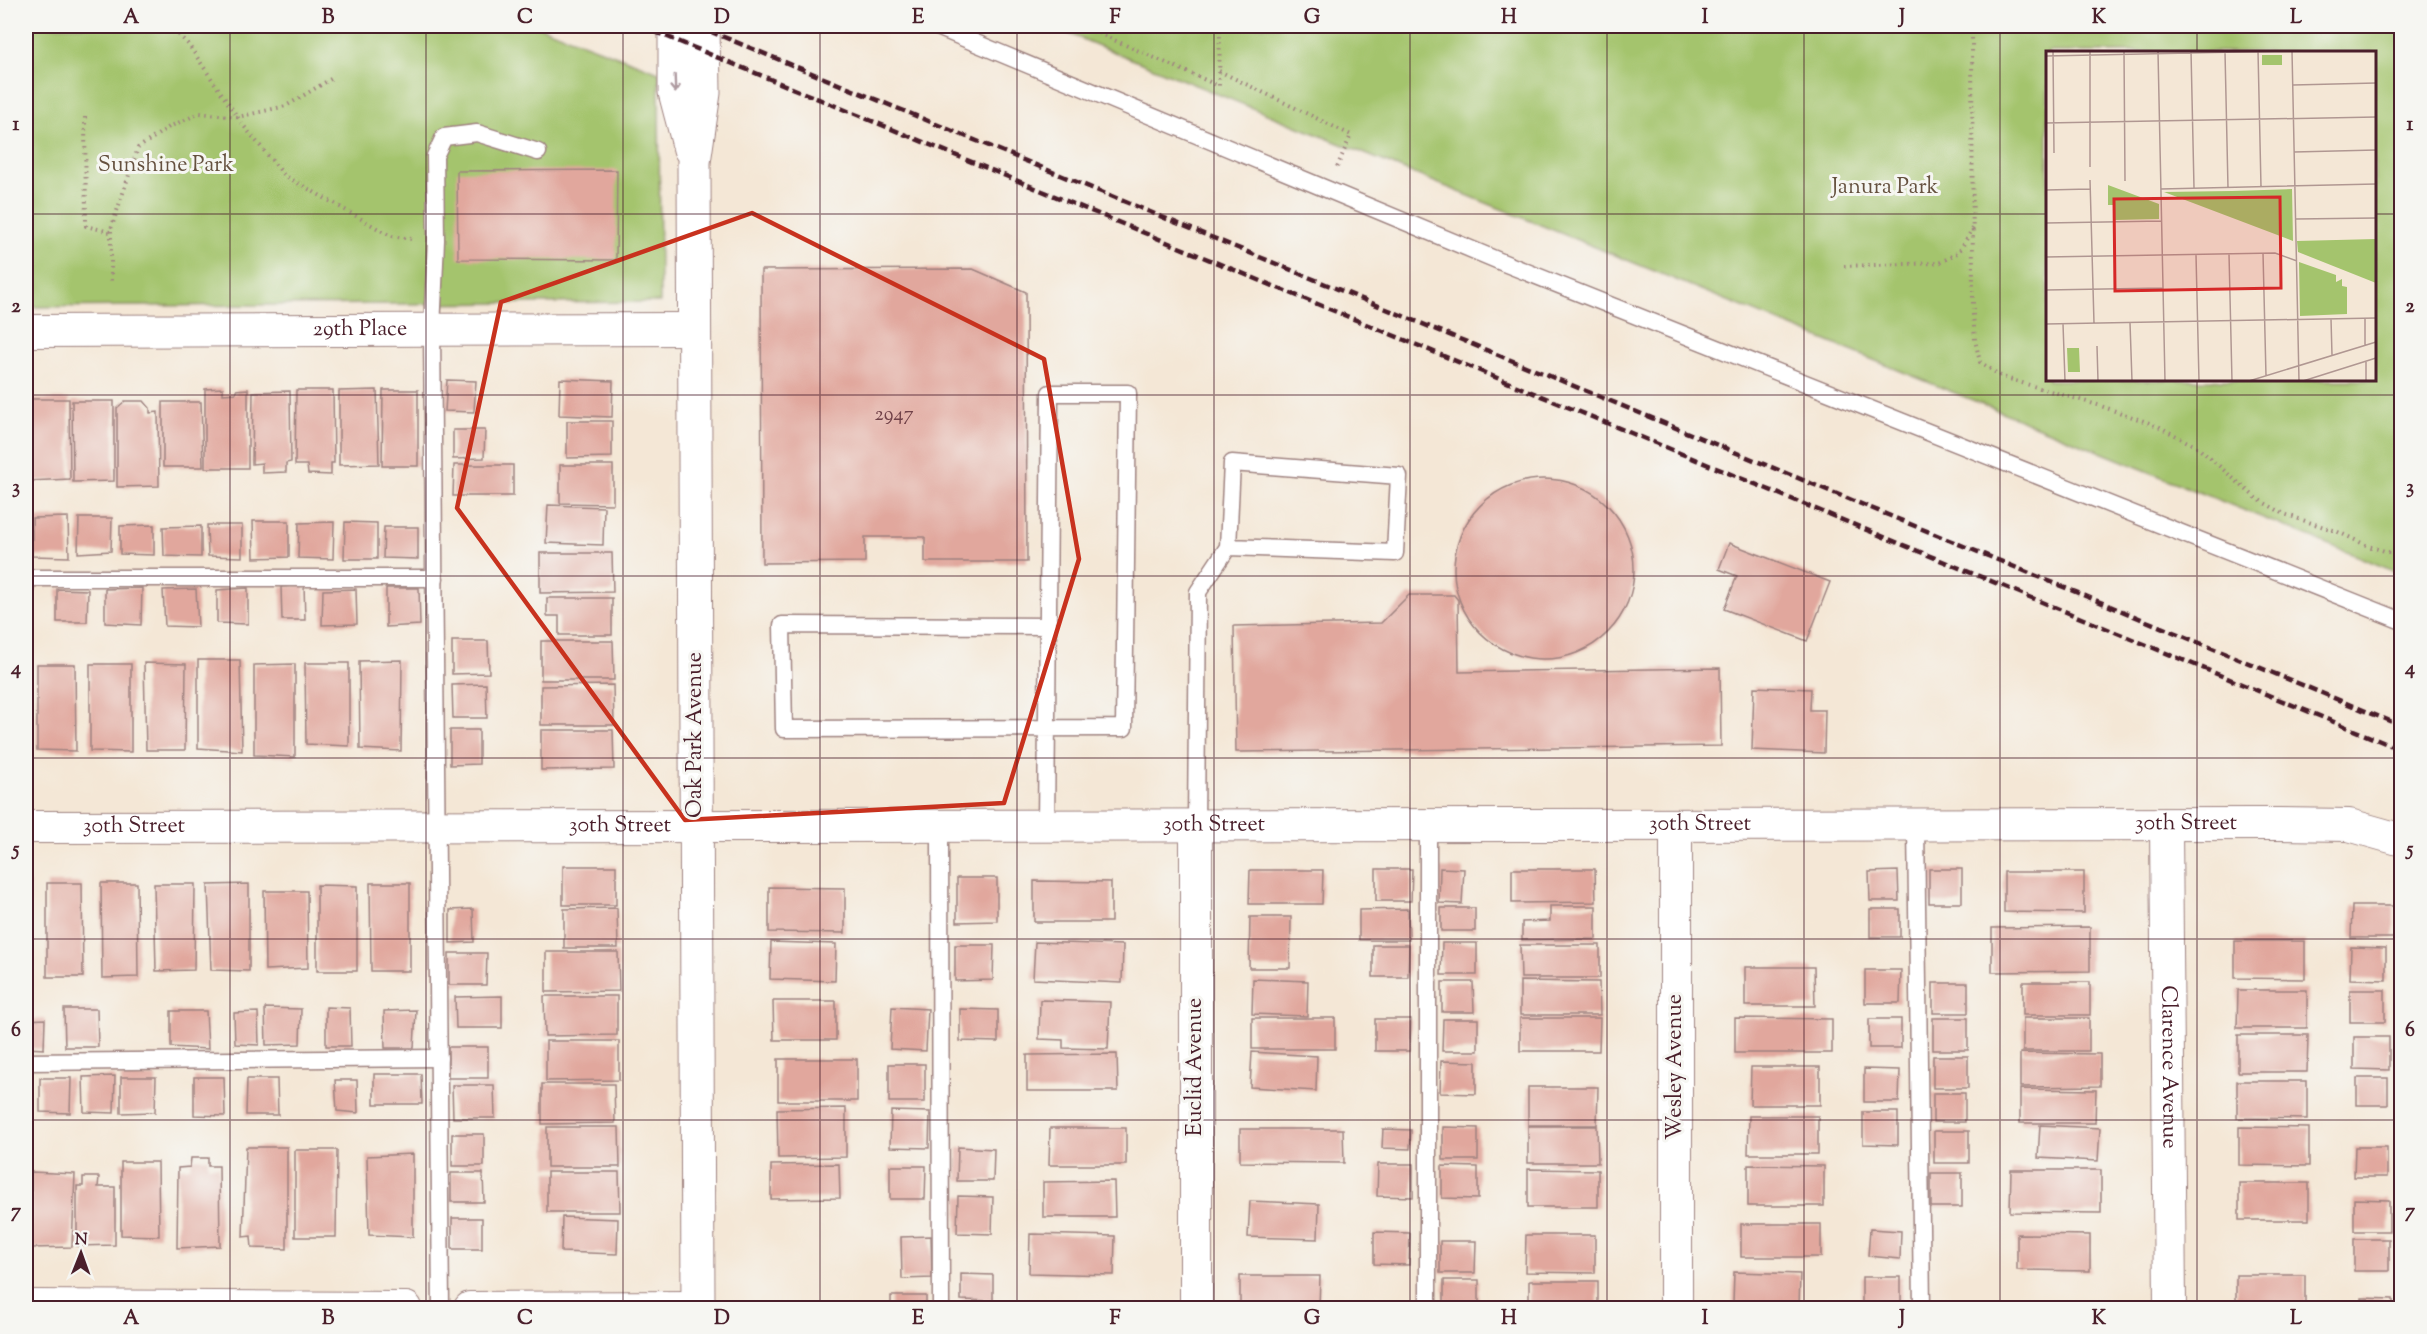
<svg xmlns="http://www.w3.org/2000/svg" width="2427" height="1334" viewBox="0 0 2427 1334" font-family="'Sorts Mill Goudy',serif">
<rect width="100%" height="100%" fill="#f6f6f2"/>
<filter id="ink" filterUnits="userSpaceOnUse"><feTurbulence type="fractalNoise" baseFrequency=".0167" numOctaves="2"/><feDisplacementMap in="SourceGraphic" scale="12" xChannelSelector="R" yChannelSelector="G"/><feConvolveMatrix kernelMatrix="1 2 1 2 8 2 1 2 1" color-interpolation-filters="sRGB"/></filter>
<filter id="wash" filterUnits="userSpaceOnUse"><feTurbulence type="fractalNoise" baseFrequency=".008" numOctaves="4" result="noise"/><feDisplacementMap in="SourceGraphic" scale="24" xChannelSelector="R" yChannelSelector="G"/><feGaussianBlur stdDeviation="1.35" result="paint"/><feColorMatrix in="noise" values="0 0 0 0 0 0 0 0 0 0 0 0 0 0 0 0 0 1.4 0 .05"/><feComposite in="paint" operator="in"/></filter>
<g filter="url(#wash)">
<rect width="100%" height="100%" fill="#f4e7d6"/>
<g fill="#a4c46d" stroke="#77724c" stroke-width="1.5" fill-rule="evenodd">
<path d="M26 26H538L659 72 660 302 26 307Z"/>
<path d="M1050 26H2401V574ZM2048 52H2374V380H2048Z"/>
</g>
<g id="blocks">
<g fill="#e1a79d">
<path d="M617 170 616 260 458 259 457 171Z"/>
<path d="M973 269 1026 292 1027 562H925V537H865V562L762 563 761 270Z"/>
<path d="M560 379 613 381 612 417 559 415Z"/>
<path d="M447 380 476 381 474 412 445 411Z"/>
<path d="M223 388V394L236 393V390L248 389V468H205V389Z"/>
<path d="M296 390H333L334 463H331V475L308 474 307 465H295Z"/>
<path d="M377 390 379 464 339 465V391Z"/>
<path d="M383 390H418V466H382Z"/>
<path d="M290 391 291 462 286 463V472L262 473V463L252 464 253 392Z"/>
<path d="M28 399H69L70 479 29 481Z"/>
<path d="M72 401H114V481L73 482Z"/>
<path d="M125 401H144L150 408V413L158 412 159 486 117 487V408Z"/>
<path d="M163 402H201L203 467H163Z"/>
<path d="M567 421H612V457L567 458Z"/>
<path d="M453 430H485L484 458 453 459Z"/>
<path d="M454 465H513V496H453Z"/>
<path d="M560 465H613V504L560 503Z"/>
<circle cx="1544" cy="569" r="90"/>
<path d="M548 505 604 507 603 545 546 543Z"/>
<path d="M68 517 69 557 32 556V518Z"/>
<path d="M79 518H112L111 551 78 553Z"/>
<path d="M253 521H289V557L254 558Z"/>
<path d="M334 522 333 559 298 558 299 523Z"/>
<path d="M345 522 377 523V559H344Z"/>
<path d="M154 525V555L120 554V526Z"/>
<path d="M207 525H242V557L208 556Z"/>
<path d="M201 526V557L164 556 163 527Z"/>
<path d="M384 527H418V559L383 558Z"/>
<path d="M1729 543 1830 582 1807 641 1724 609 1737 576 1719 569Z"/>
<path d="M540 553H612L613 592 540 593Z"/>
<path d="M304 585 305 620H282L281 587Z"/>
<path d="M26 588H34L33 622H26Z"/>
<path d="M142 588 141 625 105 623V589Z"/>
<path d="M248 588V624L217 623V590Z"/>
<path d="M386 588H419L420 625 386 627Z"/>
<path d="M57 589 88 590 87 622H57Z"/>
<path d="M196 589 198 627 165 626 163 590Z"/>
<path d="M356 589 357 624 322 625 323 590Z"/>
<path d="M1409 595H1454L1458 600 1459 672 1720 668 1721 746 1236 752 1234 626 1381 623Z"/>
<path d="M547 598H612V635H559V616H547Z"/>
<path d="M452 641H488L489 673 452 674Z"/>
<path d="M541 641H613L614 680H541Z"/>
<path d="M198 660H240L242 751 198 748Z"/>
<path d="M402 660 401 751 360 749 359 661Z"/>
<path d="M144 663 186 664 185 750H146Z"/>
<path d="M305 663H349V746L306 744Z"/>
<path d="M37 664H75L76 751 37 750Z"/>
<path d="M90 664H131V752L90 751Z"/>
<path d="M295 664V757L254 755V665Z"/>
<path d="M486 684 487 718H453L452 685Z"/>
<path d="M613 685 614 725H541V686Z"/>
<path d="M1754 687 1811 689 1810 710H1825L1824 753 1752 750Z"/>
<path d="M450 730H479V764L450 765Z"/>
<path d="M541 730H613L614 769 541 770Z"/>
<rect x="563" y="866" width="53" height="39"/>
<path d="M1440 868 1464 869 1462 904 1439 903Z"/>
<path d="M1376 869H1412L1411 901H1376Z"/>
<path d="M1512 869H1595L1596 902 1512 903Z"/>
<rect x="1929" y="869" width="33" height="34"/>
<path d="M1250 870H1323L1322 904H1249Z"/>
<path d="M1898 871 1899 901H1870L1869 872Z"/>
<path d="M2004 872H2084V913L2004 912Z"/>
<path d="M957 878H997V921L957 922Z"/>
<path d="M1034 881 1111 882V922H1034Z"/>
<path d="M26 883H29L30 977H26Z"/>
<path d="M47 883H82L83 977H47Z"/>
<path d="M101 883H137L138 977 102 978Z"/>
<path d="M370 883H410V971H371Z"/>
<path d="M154 884H195L194 970 156 971Z"/>
<path d="M249 884V971L211 970 208 885Z"/>
<path d="M317 885 357 886V971H317Z"/>
<path d="M769 887 845 888V933L769 932Z"/>
<path d="M264 891H307L308 968 265 970Z"/>
<path d="M1550 906H1596V939L1522 940V922L1550 921Z"/>
<path d="M2352 906H2394V938H2351Z"/>
<path d="M617 908 618 948H564V909Z"/>
<rect x="1441" y="908" width="34" height="23"/>
<path d="M473 909 474 942 450 943V910Z"/>
<path d="M1408 909 1409 940H1359V910Z"/>
<rect x="1870" y="909" width="30" height="28"/>
<path d="M1250 917H1291L1290 968H1249Z"/>
<path d="M2090 927V971L1992 972V928Z"/>
<path d="M2235 941H2305V979L2235 978Z"/>
<path d="M771 942 836 944 835 981 770 979Z"/>
<path d="M1035 942 1123 945 1122 983 1033 979Z"/>
<path d="M1442 943H1477V975H1441Z"/>
<path d="M955 945H994L993 980 955 981Z"/>
<path d="M1373 945H1409L1408 977H1373Z"/>
<path d="M1520 945H1600V978H1521Z"/>
<path d="M2351 947 2386 948V980L2350 979Z"/>
<path d="M546 952H618L619 991 546 992Z"/>
<path d="M449 953H487L486 985H449Z"/>
<path d="M1745 967H1814L1815 1006H1745Z"/>
<path d="M1865 970H1901L1900 1003H1865Z"/>
<path d="M1253 979 1308 981 1307 1016 1252 1014Z"/>
<path d="M1520 981 1599 982 1600 1015H1520Z"/>
<path d="M1442 982H1473L1474 1012H1442Z"/>
<rect x="2023" y="982" width="67" height="33"/>
<rect x="1933" y="983" width="35" height="30"/>
<path d="M2238 990H2307V1028H2237Z"/>
<rect x="2350" y="990" width="35" height="32"/>
<path d="M502 996V1028H456L455 997Z"/>
<path d="M544 996H617V1035L545 1036Z"/>
<path d="M1040 1000 1110 1002 1108 1049 1063 1048V1040L1039 1039Z"/>
<path d="M773 1001H836V1040H774Z"/>
<path d="M326 1007 350 1008 351 1046H326Z"/>
<path d="M892 1007 928 1009 926 1051 890 1049Z"/>
<path d="M265 1008 301 1009 300 1044 266 1045Z"/>
<path d="M64 1009H97L98 1047H65Z"/>
<path d="M960 1009 998 1010V1042L960 1041Z"/>
<path d="M416 1010 414 1048H385L384 1011Z"/>
<path d="M171 1011H206L208 1049 171 1047Z"/>
<path d="M258 1012 259 1045 235 1044 234 1013Z"/>
<rect x="1252" y="1018" width="83" height="31"/>
<path d="M1520 1018H1600L1599 1051H1520Z"/>
<path d="M1735 1018 1832 1019V1053H1735Z"/>
<rect x="1933" y="1018" width="35" height="32"/>
<rect x="2023" y="1018" width="66" height="33"/>
<path d="M45 1019 44 1049 26 1048V1020Z"/>
<path d="M1375 1019H1411L1410 1051H1375Z"/>
<path d="M1443 1019H1478V1051H1442Z"/>
<rect x="1869" y="1019" width="32" height="29"/>
<path d="M2238 1035H2308L2307 1072H2238Z"/>
<path d="M2354 1037H2389V1070L2354 1069Z"/>
<path d="M546 1041H619V1080L546 1081Z"/>
<rect x="448" y="1047" width="40" height="31"/>
<path d="M1252 1052 1317 1056 1316 1091 1250 1087Z"/>
<path d="M2020 1053 2100 1054V1086L2020 1087Z"/>
<path d="M1117 1054 1118 1091H1027V1055Z"/>
<rect x="1933" y="1056" width="35" height="32"/>
<rect x="778" y="1059" width="79" height="42"/>
<path d="M1441 1061 1476 1062V1094L1440 1093Z"/>
<rect x="889" y="1064" width="36" height="38"/>
<path d="M1751 1067H1820V1105H1750Z"/>
<path d="M1864 1069 1900 1070 1899 1102H1864Z"/>
<path d="M374 1074H421L422 1104H374Z"/>
<path d="M115 1076 114 1113 84 1112 83 1077Z"/>
<path d="M121 1077H156L155 1112 121 1113Z"/>
<path d="M194 1077H224L225 1116 194 1115Z"/>
<path d="M40 1078H71L70 1113 40 1112Z"/>
<rect x="2357" y="1078" width="31" height="27"/>
<path d="M247 1079H277L278 1115H246Z"/>
<path d="M335 1080H357L358 1113 337 1111Z"/>
<path d="M2237 1081H2307V1119L2237 1118Z"/>
<path d="M542 1084H614L615 1123 542 1124Z"/>
<path d="M452 1085H494L495 1118H453Z"/>
<path d="M1528 1087H1598L1597 1125H1528Z"/>
<path d="M2020 1089 2096 1090 2095 1123H2020Z"/>
<rect x="1933" y="1093" width="32" height="29"/>
<path d="M846 1108V1157L778 1158 777 1109Z"/>
<path d="M891 1111 930 1112 929 1148 890 1147Z"/>
<path d="M1863 1112H1898V1145L1863 1144Z"/>
<path d="M1749 1116H1818V1154H1748Z"/>
<path d="M2040 1125 2100 1128 2098 1161 2038 1158Z"/>
<path d="M1528 1126H1597L1598 1163H1528Z"/>
<path d="M547 1127H619L620 1167H547Z"/>
<path d="M1443 1127 1478 1128V1160H1443Z"/>
<path d="M2239 1127 2309 1128V1166L2239 1165Z"/>
<path d="M1050 1128H1126V1165H1049Z"/>
<path d="M1240 1129H1343L1344 1163 1240 1162Z"/>
<path d="M1383 1129 1411 1130 1410 1149 1382 1148Z"/>
<rect x="1934" y="1131" width="35" height="32"/>
<rect x="452" y="1134" width="32" height="32"/>
<path d="M246 1147H287V1249L252 1248 251 1236 243 1237Z"/>
<path d="M958 1147 994 1149 993 1181H957Z"/>
<path d="M2355 1147H2387V1177H2354Z"/>
<path d="M295 1150H337L336 1237H295Z"/>
<path d="M413 1154V1237L369 1235 367 1156Z"/>
<path d="M191 1158H208V1166H219L220 1246 177 1248 178 1168 190 1167Z"/>
<path d="M121 1162H158L159 1236 121 1235Z"/>
<path d="M839 1164 840 1198 771 1199V1165Z"/>
<path d="M1378 1164H1413V1197L1377 1196Z"/>
<path d="M1748 1165 1824 1166V1206H1748Z"/>
<path d="M890 1166H926L925 1199H890Z"/>
<path d="M1442 1166 1478 1167V1199L1442 1198Z"/>
<path d="M1528 1169 1598 1170V1207H1528Z"/>
<path d="M2011 1170H2101V1213L2010 1212Z"/>
<path d="M31 1172 75 1174 72 1247 31 1248Z"/>
<path d="M547 1172H619L620 1212H547Z"/>
<path d="M451 1173H483L484 1202H451Z"/>
<rect x="1931" y="1173" width="31" height="34"/>
<path d="M83 1177H99L98 1187H115V1245L77 1246V1186H83Z"/>
<path d="M1114 1181 1115 1217H1043V1182Z"/>
<rect x="2239" y="1183" width="70" height="37"/>
<path d="M26 1196H27L29 1239H26Z"/>
<path d="M958 1196 993 1197 992 1234 957 1233Z"/>
<path d="M2354 1199 2389 1200V1231H2354Z"/>
<path d="M1250 1201 1319 1204 1318 1239 1248 1237Z"/>
<path d="M562 1217 618 1219 617 1254 561 1252Z"/>
<rect x="452" y="1218" width="30" height="31"/>
<rect x="1741" y="1224" width="80" height="33"/>
<path d="M1870 1229 1901 1231 1900 1259 1868 1256Z"/>
<path d="M1374 1232 1410 1233 1409 1265 1374 1264Z"/>
<path d="M1030 1234 1115 1236 1114 1275 1029 1273Z"/>
<path d="M2017 1234 2090 1235V1271L2017 1270Z"/>
<path d="M1526 1235H1595V1273L1525 1272Z"/>
<path d="M931 1236 932 1278 902 1279 901 1237Z"/>
<rect x="2354" y="1239" width="35" height="32"/>
<path d="M1440 1241H1476L1475 1273H1440Z"/>
<path d="M1734 1272 1800 1274 1799 1306 1733 1304Z"/>
<path d="M961 1274 993 1275V1301L961 1300Z"/>
<rect x="2236" y="1275" width="69" height="33"/>
<path d="M1240 1276H1320L1319 1308H1240Z"/>
<rect x="1862" y="1277" width="39" height="28"/>
<rect x="1444" y="1280" width="35" height="28"/>
<rect x="1529" y="1281" width="69" height="27"/>
<rect x="891" y="1296" width="35" height="12"/>
<path d="M2362 1298 2393 1299V1308H2362Z"/>
</g>
</g>
</g>
<g filter="url(#ink)">
<use href="#blocks" fill-opacity="0" stroke="#9f8380" stroke-width="1.5"/>
<g fill="none" stroke-linecap="round" stroke-linejoin="round">
<g stroke="#9f8380" stroke-width="19">
<g id="service">
<path d="M935 26 1504 263 2402 621"/>
<path d="M26 578H435"/>
<path d="M1916 824 1922 1308"/>
<path d="M940 826 941 1308"/>
<path d="M1046 826C1047 682 1049 537 1050 393H1128L1124 728 784 729 782 625 1048 626"/>
<path d="M1196 826 1198 592 1228 547 1232 463 1399 476 1395 553 1228 547"/>
<path d="M1428 826V1308"/>
<path d="M26 1062 439 1058"/>
<path d="M441 1308 432 330 436 240 435 156 444 137 477 133 538 152"/>
</g>
</g>
<g stroke="#9f8380" stroke-width="34">
<g id="minor">
<path id="s1" d="M26 331 694 329"/>
<path d="M1676 825V1308"/>
<path id="s2" d="M2166 825 2170 1308"/>
<path d="M1196 826V1308"/>
<path id="s3" d="M26 827 2279 824 2349 825 2402 840"/>
<path d="M26 1306 406 1308"/>
<path d="M470 1308 698 1307"/>
</g>
</g>
<g stroke="#9f8380" stroke-width="35">
<g id="tertiary">
<path d="M675 26V92L690 149"/>
<path d="M698 1308 694 162 704 93 703 26"/>
</g>
</g>
<g stroke="#9f8380" stroke-width="4" stroke-dasharray="1.5 4.5" stroke-linecap="butt">
<path d="M170 26 188 44 243 125 284 175 391 236 412 239"/>
<path d="M1082 26 1219 86 1220 26"/>
<path d="M1972 26 1973 314 1975 340 1980 362 2002 377 2101 406 2158 426 2197 447 2256 498 2284 514 2336 531 2368 546 2388 552H2402"/>
<path d="M1219 71 1351 135 1337 167"/>
<path d="M85 117 86 226 110 232 138 148 169 127 200 113 238 117 286 106 334 77"/>
<path d="M111 231V281"/>
<path d="M1844 266 1939 263 1959 252 1973 228"/>
</g>
<use href="#service" stroke="#fff" stroke-width="16"/>
<use href="#minor" stroke="#fff" stroke-width="32"/>
<use href="#tertiary" stroke="#fff" stroke-width="33"/>
<g stroke="#4a1f2b" stroke-width="4.5" stroke-dasharray="9 4.5" stroke-linecap="butt">
<path d="M641 26 2402 750"/>
<path d="M697 26 2402 726"/>
</g>
</g>
<defs><path id="oneway-shaft" d="M-6 0H5M1.5-3L5.5 0L1.5 3" fill="none" stroke-width="1.6" stroke-linecap="round" stroke-linejoin="round" transform="scale(1.5)"/></defs>
<use stroke="#ae9aa0" href="#oneway-shaft" transform="translate(675 84) rotate(88)"/>
</g>
<path fill="none" stroke="#c8321e" stroke-width="4.5" stroke-linejoin="round" d="M752 213 1044 359 1079 559 1004 803 685 820 457 508 501 302Z"/>
<path fill="none" stroke="#4a1f2b" stroke-width="1.5" stroke-opacity="0.55" d="M230 26V1308M426 26V1308M623 26V1308M820 26V1308M1017 26V1308M1214 26V1308M1410 26V1308M1607 26V1308M1804 26V1308M2000 26V1308M2197 26V52M26 214H2048M2374 214H2402M2197 380V1308M26 395H2402M26 576H2402M26 758H2402M26 939H2402M26 1120H2402"/>
<g text-anchor="middle" dominant-baseline="central" stroke-width="6" stroke-linejoin="round" paint-order="stroke">
<g font-size="20" fill="#704148">
<text x="894" y="415">2947</text>
</g>
<g font-size="22" fill="#65513f" stroke="#f6f6f2">
<text x="166" y="166">Sunshine Park</text>
<text x="1885" y="188">Janura Park</text>
</g>
<g font-size="22" fill="#4a1f2b" stroke="#f6f6f2">
<text stroke="none"><textPath href="#s1" startOffset="334">29th Place</textPath></text>
<text transform="translate(696 735) rotate(-90)">Oak Park Avenue</text>
<text stroke="none"><textPath href="#s3" startOffset="2160">30th Street</textPath></text>
<text stroke="none"><textPath href="#s3" startOffset="1674">30th Street</textPath></text>
<text stroke="none"><textPath href="#s3" startOffset="594">30th Street</textPath></text>
<text stroke="none"><textPath href="#s3" startOffset="1188">30th Street</textPath></text>
<text stroke="none"><textPath href="#s3" startOffset="108">30th Street</textPath></text>
<text transform="translate(1196 1067) rotate(-90)">Euclid Avenue</text>
<text transform="translate(1676 1067) rotate(-90)">Wesley Avenue</text>
<text stroke="none"><textPath href="#s2" startOffset="242">Clarence Avenue</textPath></text>
</g>
</g>
<g transform="translate(2046 51)">
<rect width="330" height="330" fill="#f4e7d6"/>
<path d="M216 4H236V14H216ZM62 134 113 153V168L69 169 68 154H62ZM246 138 247 190 118 141 186 140ZM330 188V232L252 201 251 190ZM253 211 290 224V231L296 228V235L301 236V263L254 265ZM21 297H33L34 321H22Z" fill="#a4c46d"/>
<path fill="none" stroke="#b09792" stroke-width="1.5" d="M7 0 8 102M44 0V116M78 0 79 130M145 0 148 137M212 0 215 136M246 0 253 330M112 1 119 330M179 1 182 137M0 5 241 0M247 34 330 32M0 72 330 66M248 101 330 99M44 129 48 272M115 138 330 133M0 139 44 138M250 168 330 167M0 172 116 170M217 202 220 325M183 203 186 330M150 204 153 330M0 206 229 202 251 210M0 239 117 237M319 267V294M285 268 286 304M84 272 86 330M0 273 330 267M17 273 19 330M51 295 52 330M320 311V330M203 330 330 291M257 330 330 307"/>
<path fill="#d62828" fill-opacity="0.15" stroke="#d62828" stroke-width="3" d="M234 146 235 237 69 240 68 148Z"/>
<rect width="330" height="330" fill="none" stroke="#4a1f2b" stroke-width="3"/>
</g>
<rect width="2427" height="1334" fill="none" stroke="#f6f6f2" stroke-width="66"/>
<g transform="translate(81 1253) rotate(1)" stroke="#f6f6f2" stroke-width="4.5" paint-order="stroke">
<path d="M0-4.5L10 22L0 15L-10 22Z" fill="#4a1f2b"/>
<text y="-9" font-size="16" font-weight="bold" text-anchor="middle" fill="#4a1f2b">N</text>
</g>
<rect x="33" y="33" width="2361" height="1268" fill="none" stroke="#4a1f2b" stroke-width="2"/>
<g font-size="20" text-anchor="middle" font-weight="bold" fill="#4a1f2b">
<text x="131" y="23">A</text>
<text x="328" y="23">B</text>
<text x="525" y="23">C</text>
<text x="722" y="23">D</text>
<text x="918" y="23">E</text>
<text x="1115" y="23">F</text>
<text x="1312" y="23">G</text>
<text x="1509" y="23">H</text>
<text x="1705" y="23">I</text>
<text x="1902" y="23">J</text>
<text x="2099" y="23">K</text>
<text x="2296" y="23">L</text>
<text x="16" y="130">1</text>
<text x="2410" y="130">1</text>
<text x="16" y="312">2</text>
<text x="2410" y="312">2</text>
<text x="16" y="493">3</text>
<text x="2410" y="493">3</text>
<text x="16" y="674">4</text>
<text x="2410" y="674">4</text>
<text x="16" y="855">5</text>
<text x="2410" y="855">5</text>
<text x="16" y="1036">6</text>
<text x="2410" y="1036">6</text>
<text x="16" y="1217">7</text>
<text x="2410" y="1217">7</text>
<text x="131" y="1324">A</text>
<text x="328" y="1324">B</text>
<text x="525" y="1324">C</text>
<text x="722" y="1324">D</text>
<text x="918" y="1324">E</text>
<text x="1115" y="1324">F</text>
<text x="1312" y="1324">G</text>
<text x="1509" y="1324">H</text>
<text x="1705" y="1324">I</text>
<text x="1902" y="1324">J</text>
<text x="2099" y="1324">K</text>
<text x="2296" y="1324">L</text>
</g>
</svg>
